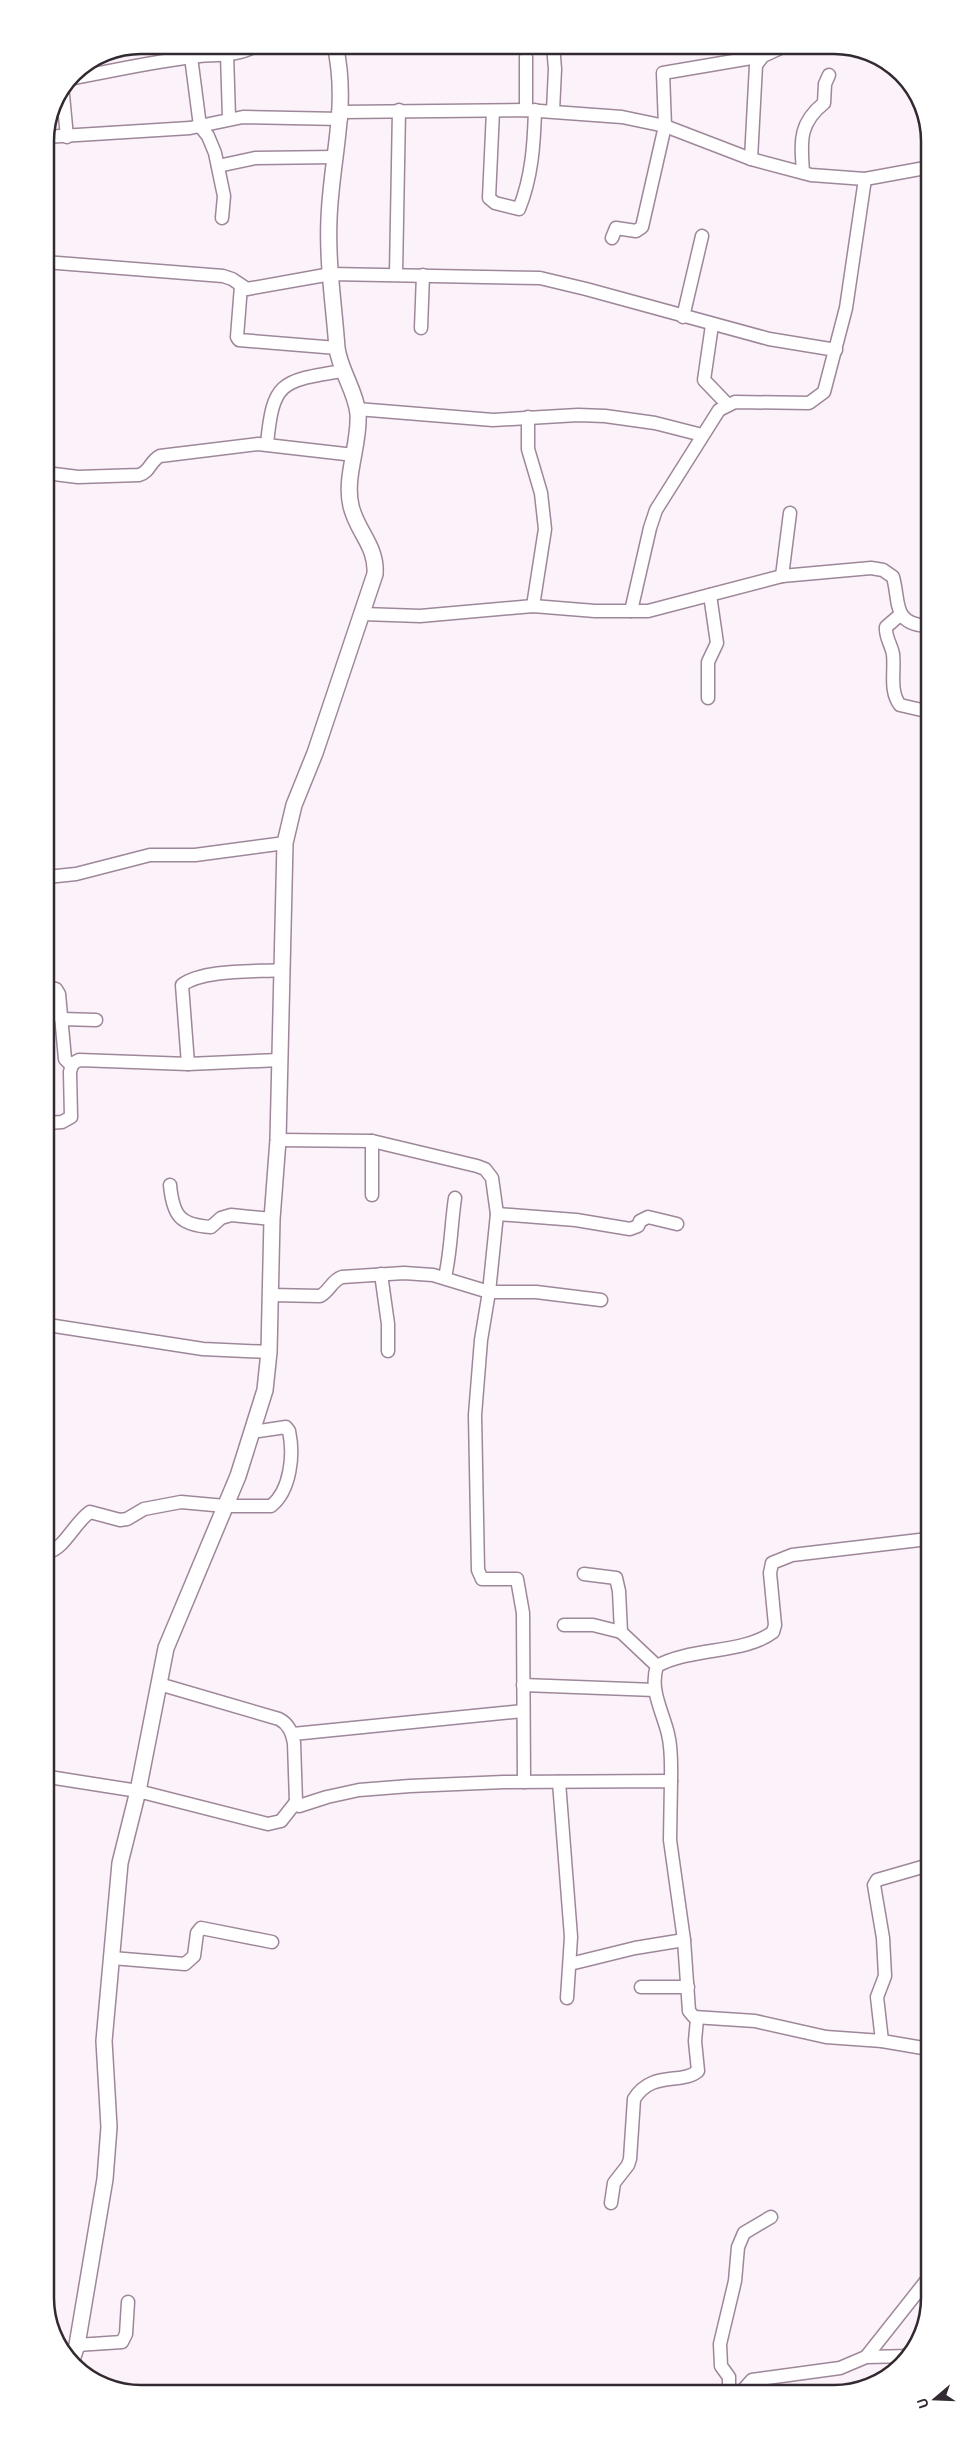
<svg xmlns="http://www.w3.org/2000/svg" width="975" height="2439" viewBox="0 0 975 2439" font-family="'DM Sans',sans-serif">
<rect width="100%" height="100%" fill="#fcf2fa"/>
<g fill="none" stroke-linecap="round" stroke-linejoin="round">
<g stroke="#9e879a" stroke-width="15">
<g id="minor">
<path d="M227 54 229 118"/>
<path d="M191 57 200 126 208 136 215 153 224 196 222 218"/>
<path d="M526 57V110"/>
<path d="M70 79C110 71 151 62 192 57 211 54 240 57 256 45"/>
<path d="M63 95 67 137"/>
<path d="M493 111 489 198 495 203 519 209C532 177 534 144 535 110"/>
<path d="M553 111 555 69 553 45"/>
<path d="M341 112 526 110 622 117 665 126 751 159 811 175 865 179 925 168"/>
<path d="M45 137 190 128 243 117 341 119"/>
<path d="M751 159 756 65 763 56 787 45"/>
<path d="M218 166 255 158 336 157"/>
<path d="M803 172C801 142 798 124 824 103L825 84 829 75"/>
<path d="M612 238 616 228 636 231 642 227 665 126 663 73 763 56"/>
<path d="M45 262 223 276 232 279 247 289 331 274 540 278 586 289 769 339 836 350"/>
<path d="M396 274 399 110"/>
<path d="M241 286 237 337 239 340 337 348"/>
<path d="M683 317 702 236"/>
<path d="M712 325 704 380 728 405"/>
<path d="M421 328 423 275"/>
<path d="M357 409 493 420 578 415 605 416 655 423 702 435"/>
<path d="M528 417V449L541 493 545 529 533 606"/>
<path d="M267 444C273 381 281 381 342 371"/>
<path d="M46 473 78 477 139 475C150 472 150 461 160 456L258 444 354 455"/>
<path d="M782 576 790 513"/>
<path d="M631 611 650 528 656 510 719 410 735 402 809 403 824 392 846 308 865 179"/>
<path d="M363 614 420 616 533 606 595 611H648L782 576 871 568 883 570 893 577C900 602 892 623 926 626"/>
<path d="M901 614 886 627C885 637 891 644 893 654 895 671 889 691 900 705L926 711"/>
<path d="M708 698V662L717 643 710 595"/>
<path d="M47 877 76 874 150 855H195L285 843"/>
<path d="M47 987 56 989 59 994 65 1059 72 1066"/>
<path d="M61 1019 96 1020"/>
<path d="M188 1064 182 985C204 969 255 972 282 970"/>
<path d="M47 1123 62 1122 71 1117 70 1072 72 1064 79 1060 188 1064 280 1060"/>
<path d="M278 1140 372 1141 477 1166 485 1169 492 1178 497 1214 489 1292 481 1340 475 1415 478 1570 482 1579H517L523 1613 524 1782"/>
<path d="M372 1141V1195"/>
<path d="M170 1185C173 1216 180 1225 211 1227L221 1218 231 1215 272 1219"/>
<path d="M497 1214 576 1220 630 1229 638 1226 640 1221 648 1217 677 1224"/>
<path d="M381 1274 388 1324V1351"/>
<path d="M445 1277C451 1251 451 1225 455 1198"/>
<path d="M271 1295 320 1296C330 1291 331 1281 342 1277L404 1273 433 1275 489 1292H536L601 1300"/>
<path d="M48 1325 203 1349 269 1352"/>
<path d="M48 1552C64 1549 75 1522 90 1512L120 1520 127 1519 144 1509 181 1502 225 1506H271C291 1490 294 1454 289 1431L286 1427 252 1432"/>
<path d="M584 1574 616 1578 619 1591 621 1632 657 1666"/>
<path d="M564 1625H593L621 1632"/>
<path d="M159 1684 279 1719C289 1724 292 1733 294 1743L296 1802 299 1806 327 1797 359 1790 410 1786 504 1782 671 1781 670 1840 684 1940 689 2011 694 2017 755 2021 826 2037 882 2041 929 2049"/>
<path d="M523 1685 655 1690"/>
<path d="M293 1734 523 1711"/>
<path d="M49 1777 138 1791 268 1824 281 1821 296 1802"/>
<path d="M671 1781C671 1766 672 1750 668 1734 663 1712 649 1690 657 1666 691 1647 744 1654 773 1632L775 1625 770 1573 772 1563 792 1555 928 1539"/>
<path d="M559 1782 571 1937 567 1998"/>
<path d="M112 1958 185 1964 194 1956 197 1933 201 1928 272 1942"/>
<path d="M570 1964 635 1948 684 1940"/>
<path d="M641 1987H688"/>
<path d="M882 2041 877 1997 885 1976 883 1938 874 1885 877 1880 929 1865"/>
<path d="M611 2203 614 2183 628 2165 630 2159 634 2099C652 2070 681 2085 698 2071L695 2041 697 2019"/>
<path d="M77 2345 122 2342 126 2334 128 2302"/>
<path d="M866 2357 930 2276"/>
<path d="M729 2390V2377L721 2366 720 2344 735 2281 738 2247 744 2233 771 2217"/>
<path d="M743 2390 752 2380 840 2368 866 2357 911 2356"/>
</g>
</g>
<g stroke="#9e879a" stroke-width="18">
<path id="tertiary" d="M72 2360 77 2345 105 2179 109 2127 104 2041 120 1863 138 1791 166 1648 238 1476 265 1390 269 1352 272 1219 278 1140 285 843 294 805 315 753 375 574C377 546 357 532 351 506 344 477 360 444 358 414 356 391 340 371 337 348 334 306 327 262 329 219 331 159 349 106 335 45"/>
</g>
<use href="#minor" stroke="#fff" stroke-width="12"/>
<use href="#tertiary" stroke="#fff" stroke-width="15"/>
</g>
<path d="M0 0H975V2439H0ZM141 54H834A87 87 0 0 1 921 141V2298A87 87 0 0 1 834 2385H141A87 87 0 0 1 54 2298V141A87 87 0 0 1 141 54Z" fill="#fff" fill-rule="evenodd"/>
<path fill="none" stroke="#332931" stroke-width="2.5" d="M141 54H834A87 87 0 0 1 921 141V2298A87 87 0 0 1 834 2385H141A87 87 0 0 1 54 2298V141A87 87 0 0 1 141 54Z"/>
<g transform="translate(935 2399) rotate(251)" stroke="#ffffff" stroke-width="4" paint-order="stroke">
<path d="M0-4L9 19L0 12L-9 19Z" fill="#332931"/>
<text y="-8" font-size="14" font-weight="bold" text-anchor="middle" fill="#332931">U</text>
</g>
</svg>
